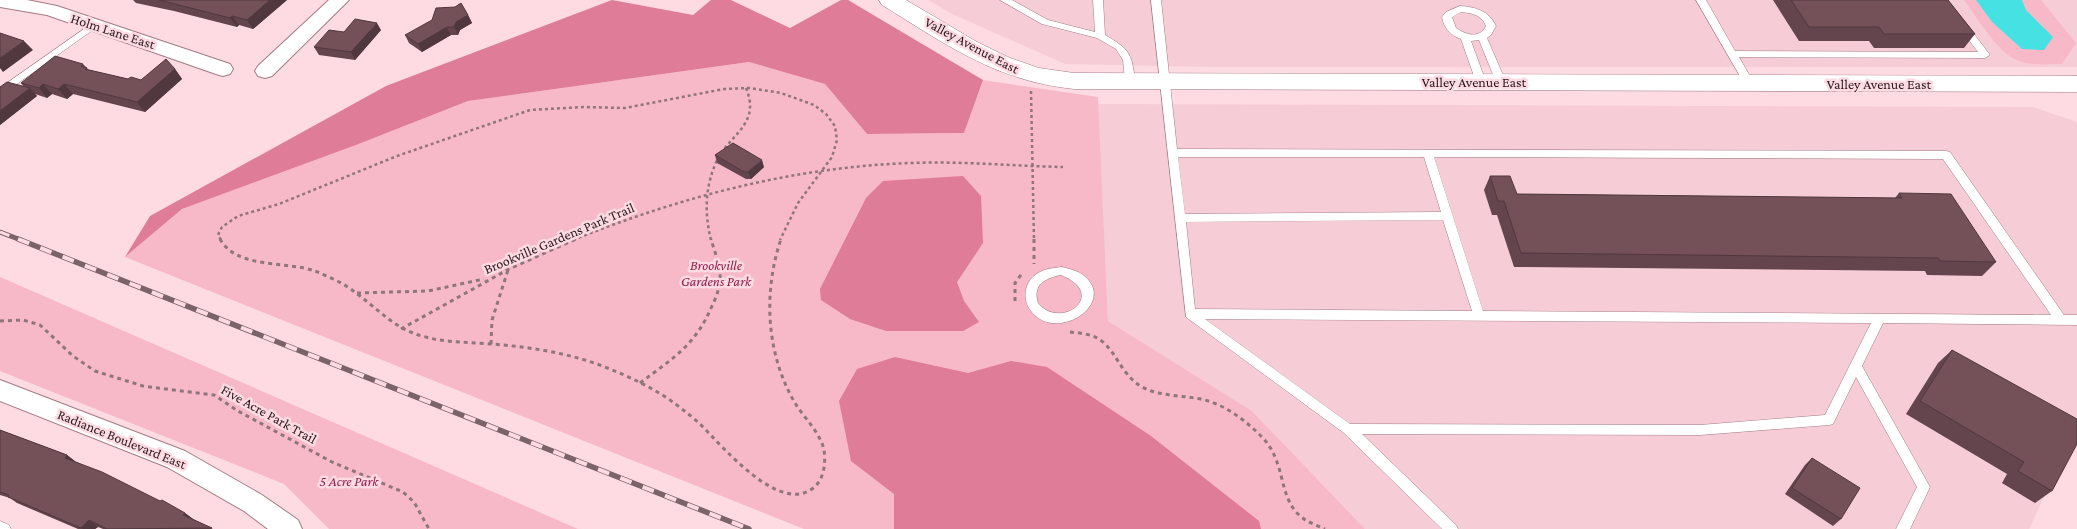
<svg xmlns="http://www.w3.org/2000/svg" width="2077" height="529" viewBox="0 0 2077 529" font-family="'Crimson Pro',serif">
<rect width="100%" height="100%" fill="#fedbe3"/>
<g fill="#f6cdd6">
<path d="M928 0H2077V67H1206L1065 64 952 14Z"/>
<path d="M1098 104 2033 107 2077 122V428L2029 529H1365L1252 411 1108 321Z"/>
</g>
<g fill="#f7b9c8">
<path d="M1964 0H1976L1992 22 2022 49 2044 27 2026 10 2022 0H2041L2076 43 2062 64C2048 64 2032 66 2019 61 1998 54 1977 17 1964 0Z"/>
<path d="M749 62 825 84 867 134 964 133 983 80 1098 97 1108 321 1252 411 1365 529H804L125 257 182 209 356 145 468 101Z"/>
<path d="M0 277 578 529H329L284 484 0 371Z"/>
</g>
<g fill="#df7c98">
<path d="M612 0 693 15 711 0H731L790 28 841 0H848L983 80 964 133 867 134 825 84 749 62 468 101 356 145 182 209 125 257 150 216 386 86Z"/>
<path d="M963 176 981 196 983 243 957 282 964 301 979 322 963 331H886L850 319 821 300 820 289 866 198 883 181Z"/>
<path d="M895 357 968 373 1011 361 1047 367 1151 436 1259 521 1261 529H894V494L851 461 839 401 857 369Z"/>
</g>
<path fill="#46e1e3" d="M1976 0H2022L2026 10 2053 37 2044 50 2022 49 1992 22Z"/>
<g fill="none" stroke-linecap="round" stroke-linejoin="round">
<g stroke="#a27b84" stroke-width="1">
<g id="lane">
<path d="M1000 0H1012L1048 20 1095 32 1093 0H1103L1105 35C1129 49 1132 53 1135 81L1133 83H1127L1125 81 1123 60 1116 49 1097 38 1042 24Z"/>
<path d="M1151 0H1161L1177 149 1946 151 1950 152 2064 315H2077V325L1883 323 1862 366 1930 487 1910 529H1896L1917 487 1856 377 1833 424 1829 425 1700 435 1362 434 1456 525 1458 529H1442L1344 433 1186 317ZM1178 157H1424L1441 212 1185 214ZM1434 157 1943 159 2051 315 1483 311ZM1443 220 1472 311 1195 309 1186 222ZM1205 319 1871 323 1825 415 1700 425 1350 424Z"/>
<path d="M1696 0H1706L1735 51 1978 52 1959 27 1964 24 1967 25 1990 55 1985 58 1739 57 1754 83 1749 86 1744 83Z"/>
<path d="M1460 6C1476 7 1489 11 1496 26L1491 35 1487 38 1506 82 1504 84H1498L1496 82 1479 40 1471 41 1486 82 1481 85 1476 82 1461 39C1450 35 1444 28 1442 17L1446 12ZM1461 12C1472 13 1482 15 1486 26 1480 39 1466 35 1456 28L1452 17Z"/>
<path d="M94 22 99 25 97 27 0 96V88Z"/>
<path d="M1062 267C1069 269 1078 271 1083 275 1119 303 1056 344 1031 311 1021 298 1025 279 1040 272 1047 268 1055 268 1062 267ZM1061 275C1110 295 1060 331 1038 303 1032 285 1045 278 1061 275Z"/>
<path d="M0 521 9 525 11 529H0Z"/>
</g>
</g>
<g stroke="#a27b84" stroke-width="2">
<g id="street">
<path d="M0 0H27L57 6 230 64 233 69 230 74 223 76 216 74 47 15 0 7Z"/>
<path d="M329 0H349L272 76 265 78 258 76 255 71 258 66Z"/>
<path d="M0 380 185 451 262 495 298 520 302 529H268L244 511 167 467 0 401Z"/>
</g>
</g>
<g stroke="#a27b84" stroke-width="1">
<path id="secondary" d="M879 0H906L977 42 1010 58 1039 68 1074 73 2077 76V92L1074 89C996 81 947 45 882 5Z"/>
</g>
<g stroke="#8e767c" stroke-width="2.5" stroke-dasharray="3 3" stroke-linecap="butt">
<path d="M1031 91 1034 240"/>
<path d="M721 153C738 130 759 120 746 88"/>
<path d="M221 240 218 235 222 227 238 216 279 204 397 156 530 110 584 107 625 108 724 89 750 88 781 93 814 105 826 114 835 126 837 140 832 157 798 203 780 240"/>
<path d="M573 240C681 197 793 167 911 163 962 161 1012 166 1063 167"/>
<path d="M711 240C704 212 705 185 718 158"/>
</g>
<g stroke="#8e767c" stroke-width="3" stroke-dasharray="4 4" stroke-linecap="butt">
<path d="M220 239C236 269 287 261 315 271 329 277 344 283 356 293 378 309 395 329 422 336 445 343 468 342 492 344 528 347 563 352 597 364 624 374 650 386 673 402 683 410 693 417 702 426 723 447 778 513 812 489 824 481 826 463 824 450 820 432 804 418 795 403 766 354 763 292 781 239"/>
<path d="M1034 239V264"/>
<path d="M357 293 428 291 484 279"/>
<path d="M1015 301V283L1023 272"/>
<path d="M0 321 23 320 40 325 73 356 95 371 143 386 214 395 238 411 332 462 403 492 414 502 429 529"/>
<path d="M401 329 509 269 576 239"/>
<path d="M1070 332C1080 333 1091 334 1099 339 1117 351 1120 374 1142 387 1161 397 1184 395 1205 400 1227 406 1246 421 1262 437 1286 462 1278 494 1298 514 1306 522 1316 525 1325 529"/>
<path d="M491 344 492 320 508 270"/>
<path d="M640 383C673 358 695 346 712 306 717 296 721 284 720 273 719 262 714 250 711 239"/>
</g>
<use href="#lane" fill="#fff" fill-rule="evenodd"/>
<use href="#street" fill="#fff" fill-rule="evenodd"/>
<use href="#secondary" fill="#fff" fill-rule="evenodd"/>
<g stroke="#7a6469" stroke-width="5">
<path id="rail-far1" d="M0 232 21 240"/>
</g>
<g stroke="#7a6469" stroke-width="5.5">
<path id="rail" d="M18 239 749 529"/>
</g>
<use href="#rail-far1" stroke="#fedbe3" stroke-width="3" stroke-dasharray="10" stroke-linecap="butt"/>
<use href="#rail" stroke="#fedbe3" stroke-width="4" stroke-dasharray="12" stroke-linecap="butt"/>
</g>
<g fill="#64454d">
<path d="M133 0H287L253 29 239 25 237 27 174 11 136 3Z"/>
<path d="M1773 0H1948L1975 34 1964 48H1874L1869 41H1799Z"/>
<path d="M468 15 472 23 460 30 458 35H451L422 52 409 43 405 35Z"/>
<path d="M381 30 355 60 319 55 314 47 344 32Z"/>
<path d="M83 64 89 70 128 79 141 80 175 69 182 79 145 112 73 94 67 99 52 94 47 98 35 94 37 96 0 125V87H24L21 83Z"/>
<path d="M715 155 764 167 751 179H746L717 163Z"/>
<path d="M1490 176 1517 194 1895 198 1899 193 1996 262 1982 276 1927 275 1925 271 1514 267 1497 215H1492L1484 190Z"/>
<path d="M1952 350 2052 491 2035 503 2002 483 2007 474 1906 414 1938 363Z"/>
<path d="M0 430 67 455 76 462 185 513 193 519 213 529H103L98 527 95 529H78L17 503 10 498 0 495Z"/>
<path d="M1812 458 1841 519 1833 526 1785 494 1805 465Z"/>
</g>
<g fill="#51383e">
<path d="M270 0H287L253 29 247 20Z"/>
<path d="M468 15 472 23 460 30 458 35 454 27 456 22Z"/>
<path d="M232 16 239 25 237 27 230 18Z"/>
<path d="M377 23 381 30 355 60 351 52Z"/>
<path d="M447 27 451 35 422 52 418 44Z"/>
<path d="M24 41 33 50 3 72 0 68V58Z"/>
<path d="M175 69 182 79 145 112 137 102Z"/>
<path d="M43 84 52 94 47 98 39 88Z"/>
<path d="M64 84 73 94 67 99 58 89Z"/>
<path d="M30 88 37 96 0 125V111Z"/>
<path d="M762 160 764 167 751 179 748 172Z"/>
<path d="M67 455 76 462 65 458Z"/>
<path d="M185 513 193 519 183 515Z"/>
<path d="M89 520 98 527 95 529H83L81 528Z"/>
</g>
<g fill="#745059" stroke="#51383e">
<path d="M159 0H270L247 20 232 16 230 18Z"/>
<path d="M1791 0H1948L1975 34H1884L1879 27H1809Z"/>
<path d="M461 3 468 15 456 22 454 27H447L418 44 405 35 432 20 436 8 455 7Z"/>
<path d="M355 19 377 23 351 52 314 47 329 30 344 32Z"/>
<path d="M0 33 24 41 0 58Z"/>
<path d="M55 56 83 64 81 66 87 68 85 69 128 79 131 77 141 80 166 59 175 69 137 102 64 84 58 89 43 84 39 88 21 83Z"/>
<path d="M7 82 30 88 0 111V87Z"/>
<path d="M733 143 762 160 748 172H744L715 155Z"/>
<path d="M1490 176H1510L1517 194 1902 198 1899 193 1951 194 1996 262 1940 261 1938 258 1521 253 1504 201H1498Z"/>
<path d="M1952 350 2077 419V444L2052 491 2018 471 2024 462 1920 401Z"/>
<path d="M0 430 67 455 65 458 102 472 160 501 162 500 185 513 183 515 212 528 107 529 89 520 81 528 8 497 9 495 0 492Z"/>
<path d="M1812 458 1860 488 1841 519 1792 488Z"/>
</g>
<g text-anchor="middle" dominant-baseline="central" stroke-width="5" stroke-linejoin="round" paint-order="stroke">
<g font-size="14" fill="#28191d" stroke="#fedbe3">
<text transform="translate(113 31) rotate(18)">Holm Lane East</text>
<text transform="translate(972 45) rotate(28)">Valley Avenue East</text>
<text x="1474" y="82">Valley Avenue East</text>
<text x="1879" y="84">Valley Avenue East</text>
<text transform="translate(559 238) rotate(-23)">Brookville Gardens Park Trail</text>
<text transform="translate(269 414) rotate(29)">Five Acre Park Trail</text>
<text transform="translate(122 439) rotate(22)">Radiance Boulevard East</text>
</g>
<g font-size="14" font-style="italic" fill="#911a4a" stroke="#fedbe3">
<text x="716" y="265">Brookville<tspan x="716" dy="16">Gardens Park</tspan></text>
<text x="349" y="481">5 Acre Park</text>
</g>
</g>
</svg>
